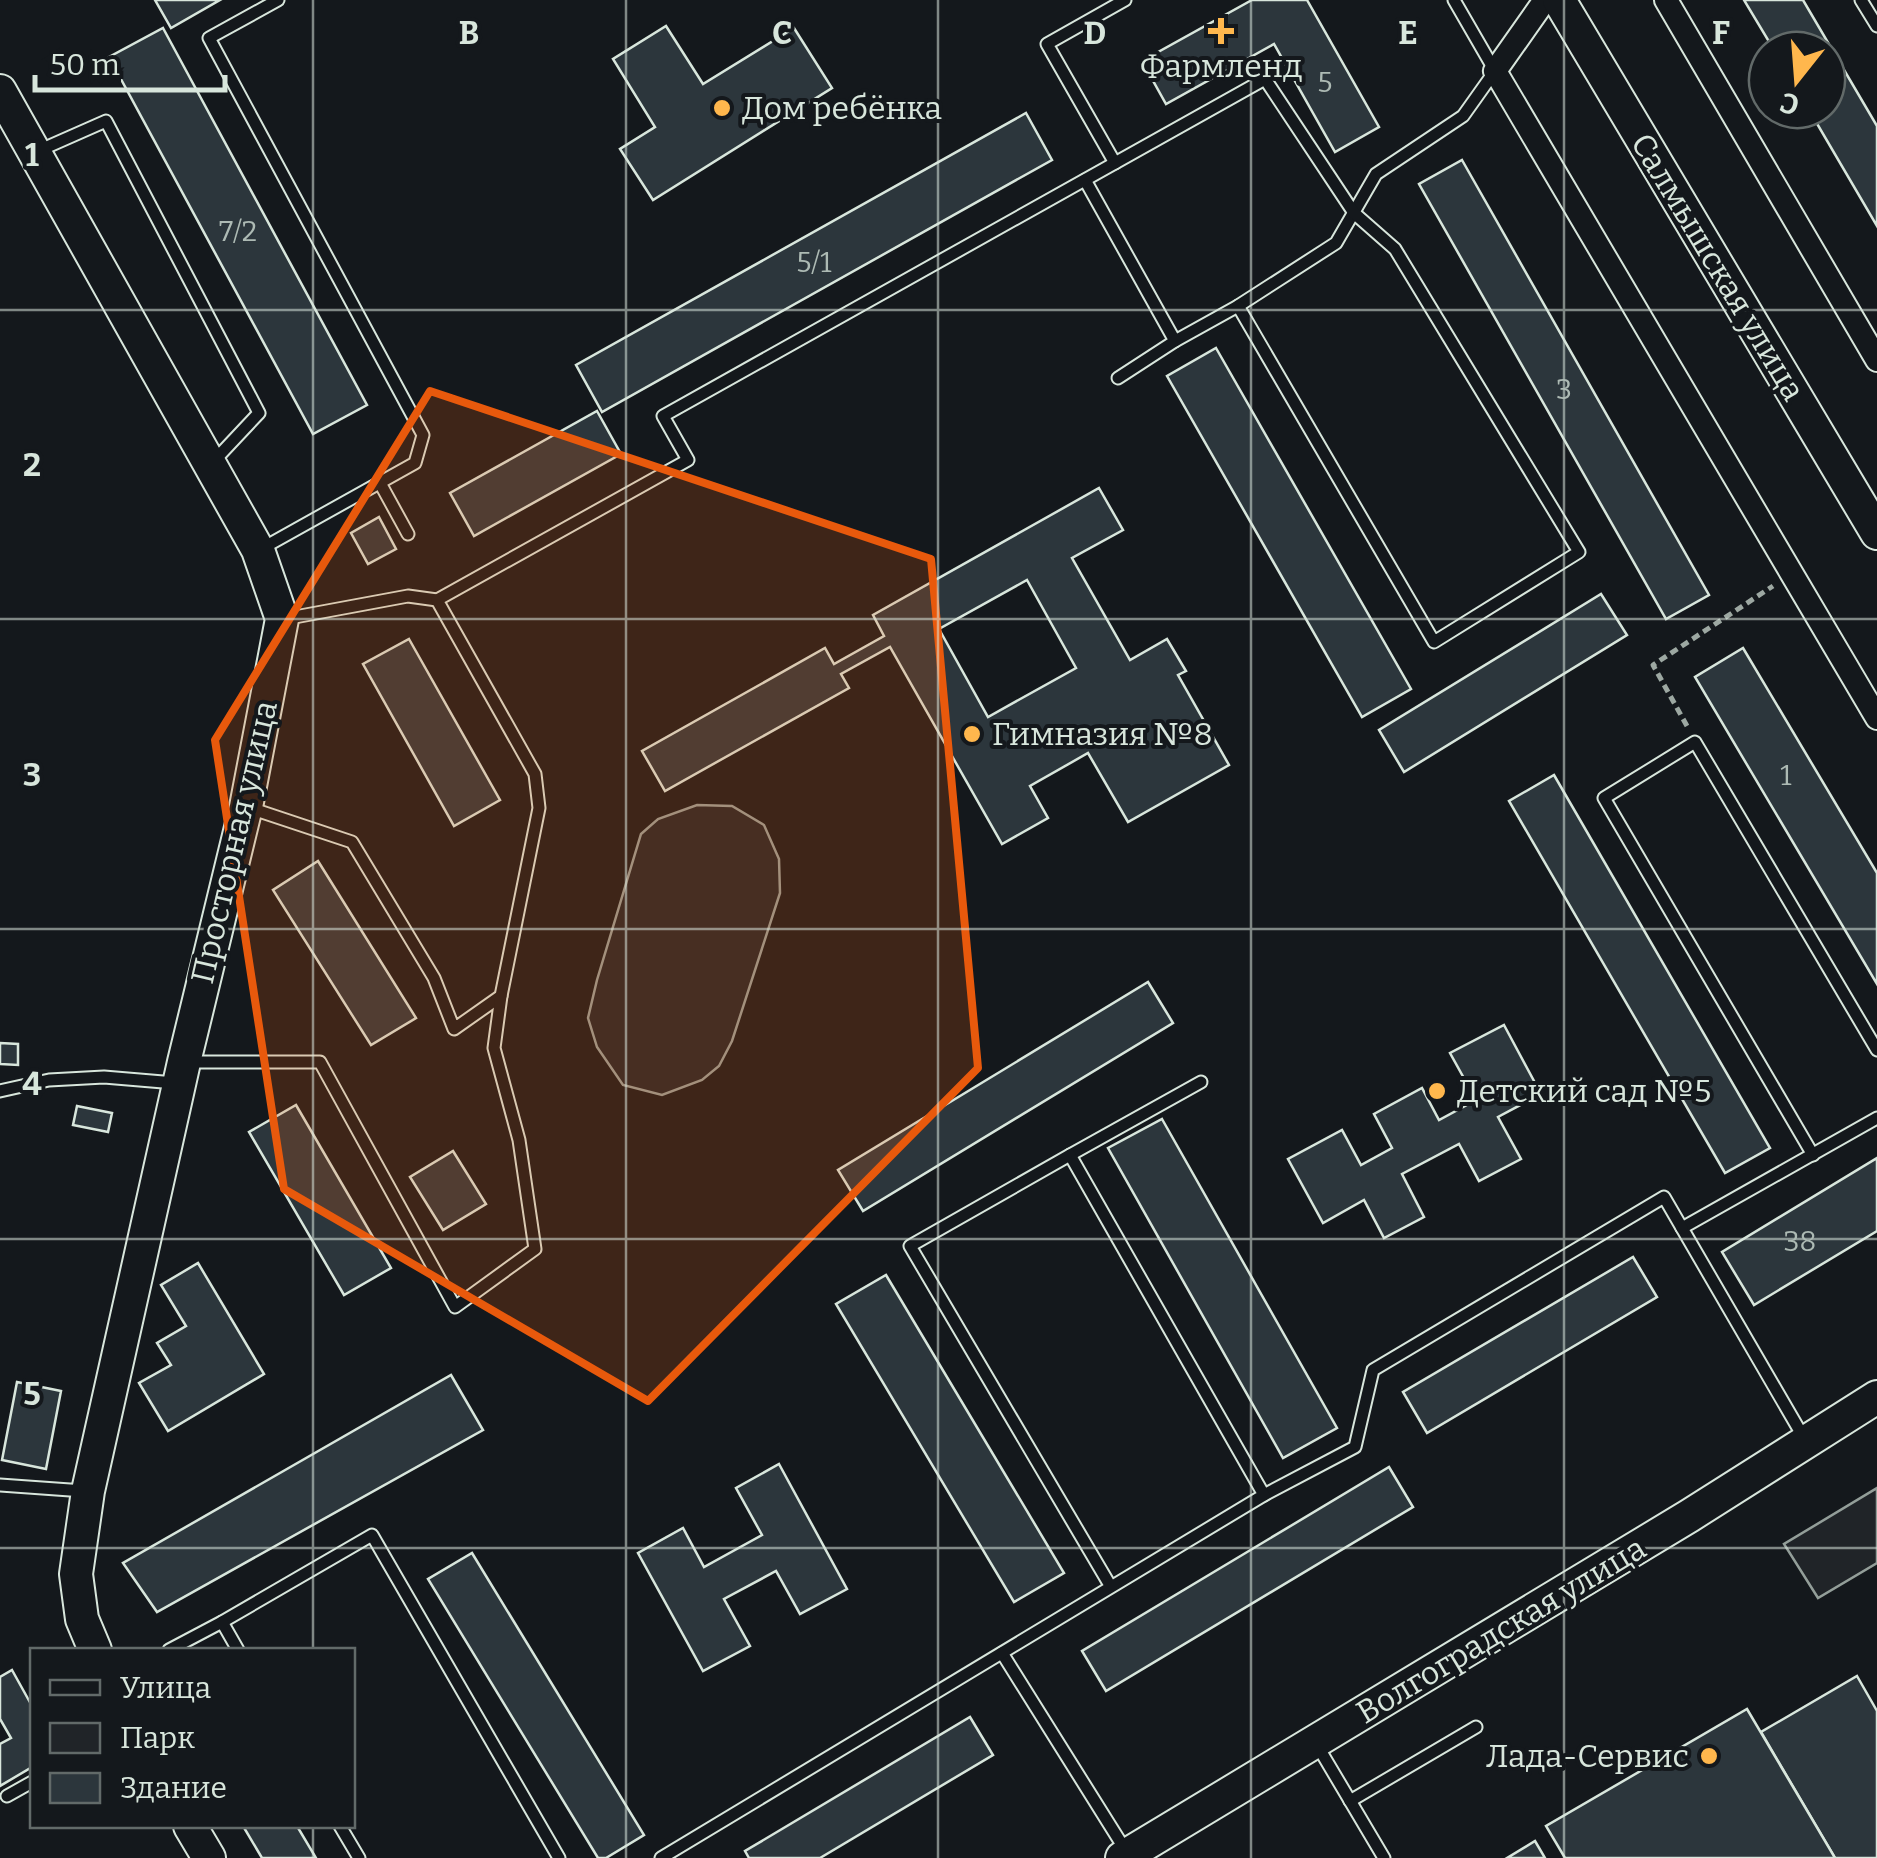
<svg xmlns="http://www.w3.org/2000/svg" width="1877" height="1858" viewBox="0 0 1877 1858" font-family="Bitter,serif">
<rect width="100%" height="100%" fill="#14181c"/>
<g fill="#202428" stroke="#939e99" stroke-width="2.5">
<path d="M697 805 732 806 764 825 779 859 780 893 732 1041 719 1066 702 1080 662 1095 623 1085 597 1047 588 1018 597 980 641 834 658 819Z"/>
<path d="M1877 1488V1563L1818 1598 1784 1544Z"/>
</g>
<g fill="#2c363c" stroke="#d8e6dc" stroke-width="2.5" fill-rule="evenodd">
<path d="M155 0H220L171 28Z"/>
<path d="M1252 0H1307L1379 127 1335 152 1274 44 1166 104 1142 61Z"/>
<path d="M1744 0H1803L1877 126V226L1809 110H1827V50H1774Z"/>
<path d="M666 26 703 84 794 28 832 88 653 200 620 149 655 127 613 59Z"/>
<path d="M163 28 367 405 313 434 109 57Z"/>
<path d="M1026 113 1052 160 602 412 576 365Z"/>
<path d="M1462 160 1709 595 1666 619 1419 184Z"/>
<path d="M1216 348 1411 689 1362 717 1167 376Z"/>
<path d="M597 411 621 454 474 536 450 493Z"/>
<path d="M1099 488 1123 530 1072 558 1130 660 1167 639 1186 671 1178 675 1229 765 1128 822 1088 753 1030 786 1048 818 1002 844 890 647 841 674 849 688 665 791 642 751 825 648 834 664 884 636 873 615ZM1027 580 1076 668 988 717 939 629Z"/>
<path d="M379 517 396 549 368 564 351 533Z"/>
<path d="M1601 594 1627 635 1404 772 1379 730Z"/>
<path d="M409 639 500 800 454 826 363 664Z"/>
<path d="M1743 648 1877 873V984L1695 677Z"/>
<path d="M1554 775 1770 1148 1725 1173 1509 801Z"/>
<path d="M318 861 416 1018 371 1045 273 890Z"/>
<path d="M1148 982 1173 1023 863 1211 838 1170Z"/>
<path d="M1504 1025 1541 1094 1498 1117 1521 1159 1479 1181 1459 1144 1402 1174 1424 1217 1384 1238 1364 1200 1323 1223 1288 1159 1342 1130 1361 1165 1392 1148 1374 1114 1422 1088 1439 1120 1476 1100 1450 1053Z"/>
<path d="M0 1043 18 1044V1065L0 1064Z"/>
<path d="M296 1105 391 1268 344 1295 249 1132Z"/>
<path d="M77 1106 112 1113 108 1132 73 1125Z"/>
<path d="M1162 1119 1337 1428 1283 1458 1108 1148Z"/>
<path d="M453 1151 486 1204 443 1230 410 1177Z"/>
<path d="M1877 1158V1231L1754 1305 1722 1252Z"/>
<path d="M1633 1257 1657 1297 1427 1433 1403 1392Z"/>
<path d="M198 1263 264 1374 168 1431 139 1383 171 1365 157 1343 186 1326 161 1285Z"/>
<path d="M886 1275 1064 1573 1014 1602 836 1304Z"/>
<path d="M451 1375 483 1430 157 1612 123 1563Z"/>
<path d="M17 1382 61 1391 46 1469 2 1460Z"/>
<path d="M779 1464 847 1589 800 1614 776 1571 724 1599 750 1646 703 1671 638 1553 683 1528 704 1567 762 1535 736 1488Z"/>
<path d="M1389 1467 1413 1507 1106 1691 1082 1651Z"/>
<path d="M472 1553 644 1835 606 1858H598L428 1579Z"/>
<path d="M12 1670 32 1706V1767L0 1786V1744L11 1738 0 1719V1677Z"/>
<path d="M1857 1676 1877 1711V1858H1835L1761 1732Z"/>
<path d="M1747 1709 1835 1858H1565L1546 1826Z"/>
<path d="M970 1717 993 1755 820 1858H749L745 1851Z"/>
<path d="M243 1826H297L316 1858H262Z"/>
<path d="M1535 1841 1545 1858H1507Z"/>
</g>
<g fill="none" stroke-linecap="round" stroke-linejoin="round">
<g stroke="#d8e6dc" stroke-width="15">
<g id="lane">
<path d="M1861 0 1877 26"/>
<path d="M38 151 106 121 259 413 213 462"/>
<path d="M1115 163 1047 44 1125 0"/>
<path d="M1085 180 1175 341 1238 306 1336 243 1376 174 1463 116 1495 71 1454 0"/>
<path d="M1118 378 1175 341"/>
<path d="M380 483 408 534"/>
<path d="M261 549 415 463 423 435 209 38 278 0"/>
<path d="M284 619 408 596 437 600"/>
<path d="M247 807 352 842 434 978 454 1029 501 996 539 808 535 774 437 600 688 460 663 416 1265 79 1354 213 1395 249 1579 552 1434 642 1238 306"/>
<path d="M188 1062H320L455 1307 535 1249 519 1140 494 1048 501 996"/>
<path d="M0 1091 49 1080 104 1077 175 1083"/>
<path d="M1070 1155 1201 1082"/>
<path d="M1813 1155 1604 798 1695 742 1877 1050"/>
<path d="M1804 1438 1682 1228 1877 1118"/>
<path d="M0 1485 84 1491"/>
<path d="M1264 1495 1355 1447 1373 1370 1664 1197 1682 1228"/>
<path d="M222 1622 372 1535 559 1858"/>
<path d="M169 1650 222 1622 238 1650"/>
<path d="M1002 1653 1126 1851"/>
<path d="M1317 1745 1384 1858"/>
<path d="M7 1796 32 1782"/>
<path d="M1350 1801 1476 1727"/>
<path d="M340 1826 359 1858"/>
<path d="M661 1858C862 1737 1063 1616 1264 1495L1070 1155 910 1246 1111 1587"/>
</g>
</g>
<g stroke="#d8e6dc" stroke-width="26">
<g id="street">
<path d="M1545 0 1495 71 1877 718"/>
<path d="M1666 0 1877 360"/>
</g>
</g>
<g stroke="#d8e6dc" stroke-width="36">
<g id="secondary">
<path d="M1559 0 1877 533"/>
<path d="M0 91 258 550 282 619 246 807 184 1062 88 1491 76 1574 82 1619 95 1650"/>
<path d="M190 1826 209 1858"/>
<path d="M1122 1858 1689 1516 1877 1397"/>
</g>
</g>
<path stroke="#9da8a2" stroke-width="5" stroke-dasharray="8 5" stroke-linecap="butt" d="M1687 726 1653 665 1773 586"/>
<use href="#lane" stroke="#14181c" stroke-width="11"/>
<use href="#street" stroke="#14181c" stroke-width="22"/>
<use href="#secondary" stroke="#14181c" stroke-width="32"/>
</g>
<path fill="#e8590c" fill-opacity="0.2" stroke="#e8590c" stroke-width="8" stroke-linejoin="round" d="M430 391 931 559 978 1068 648 1401 284 1189 215 740Z"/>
<path fill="none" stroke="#d8e6dc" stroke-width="2.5" stroke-opacity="0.55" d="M313 0V1650M626 0V1858M938 0V1858M1251 0V1858M1564 0V1858M0 310H1877M0 619H1877M0 929H1877M0 1239H1877M0 1548H1877M313 1826V1858"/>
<g fill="#ffb74d" stroke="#14181c" stroke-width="4">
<path d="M1216 16h10v10h10v10h-10v10h-10v-10h-10v-10h10z"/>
<circle cx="722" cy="108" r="10"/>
<circle cx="972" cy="734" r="10"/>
<circle cx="1437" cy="1091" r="10"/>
<circle cx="1709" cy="1756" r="10"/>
</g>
<g text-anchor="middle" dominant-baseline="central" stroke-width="8" stroke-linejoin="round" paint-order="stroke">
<g font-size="28" fill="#adbab4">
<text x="1325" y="82">5</text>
<text x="238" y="231">7/2</text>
<text x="814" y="262">5/1</text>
<text x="1564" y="389">3</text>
<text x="1786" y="775">1</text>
<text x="1800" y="1241">38</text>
</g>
<g font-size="32" fill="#d8e6dc" stroke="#14181c" text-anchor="start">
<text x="1221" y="66" text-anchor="middle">Фармленд</text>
<text x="742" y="108">Дом ребёнка</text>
<text x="992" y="734">Гимназия №8</text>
<text x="1457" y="1091">Детский сад №5</text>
<text x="1689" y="1756" text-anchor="end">Лада-Сервис</text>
</g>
<g font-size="32" fill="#d8e6dc" stroke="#14181c">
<text transform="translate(1718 267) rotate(59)">Салмышская улица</text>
<text transform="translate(234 842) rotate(-77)">Просторная улица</text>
<text transform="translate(1501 1630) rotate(-31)">Волгоградская улица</text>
</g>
</g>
<g font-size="32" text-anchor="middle" font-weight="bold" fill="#d8e6dc" stroke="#14181c" stroke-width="8" stroke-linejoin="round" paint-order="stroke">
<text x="469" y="44">B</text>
<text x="782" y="44">C</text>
<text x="1095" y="44">D</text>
<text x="1408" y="44">E</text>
<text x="1721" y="44">F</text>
<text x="32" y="166">1</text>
<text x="32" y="476">2</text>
<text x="32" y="786">3</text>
<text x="32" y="1095">4</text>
<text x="32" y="1405">5</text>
</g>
<rect x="30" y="1648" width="325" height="180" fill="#14181c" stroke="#626a69" stroke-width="2.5"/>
<rect x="50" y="1680" width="50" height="15" fill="#14181c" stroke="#626a69" stroke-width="2.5"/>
<text x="120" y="1698" font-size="30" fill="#d8e6dc">Улица</text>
<rect x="50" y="1723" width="50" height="30" fill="#202428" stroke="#626a69" stroke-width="2.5"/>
<text x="120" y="1748" font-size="30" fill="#d8e6dc">Парк</text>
<rect x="50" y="1773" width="50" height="30" fill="#2c363c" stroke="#626a69" stroke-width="2.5"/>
<text x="120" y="1798" font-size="30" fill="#d8e6dc">Здание</text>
<g transform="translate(1797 80) rotate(197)"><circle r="48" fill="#14181c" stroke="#626a69" stroke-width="2.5"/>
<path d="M0-8L18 38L0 25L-18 38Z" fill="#ffb74d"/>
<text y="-15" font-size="28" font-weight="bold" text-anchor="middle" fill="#d8e6dc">С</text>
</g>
<path d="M35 75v15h190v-15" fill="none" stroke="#d8e6dc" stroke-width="5"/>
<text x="50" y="75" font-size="30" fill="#d8e6dc" stroke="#14181c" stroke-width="8" paint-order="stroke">50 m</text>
</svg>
